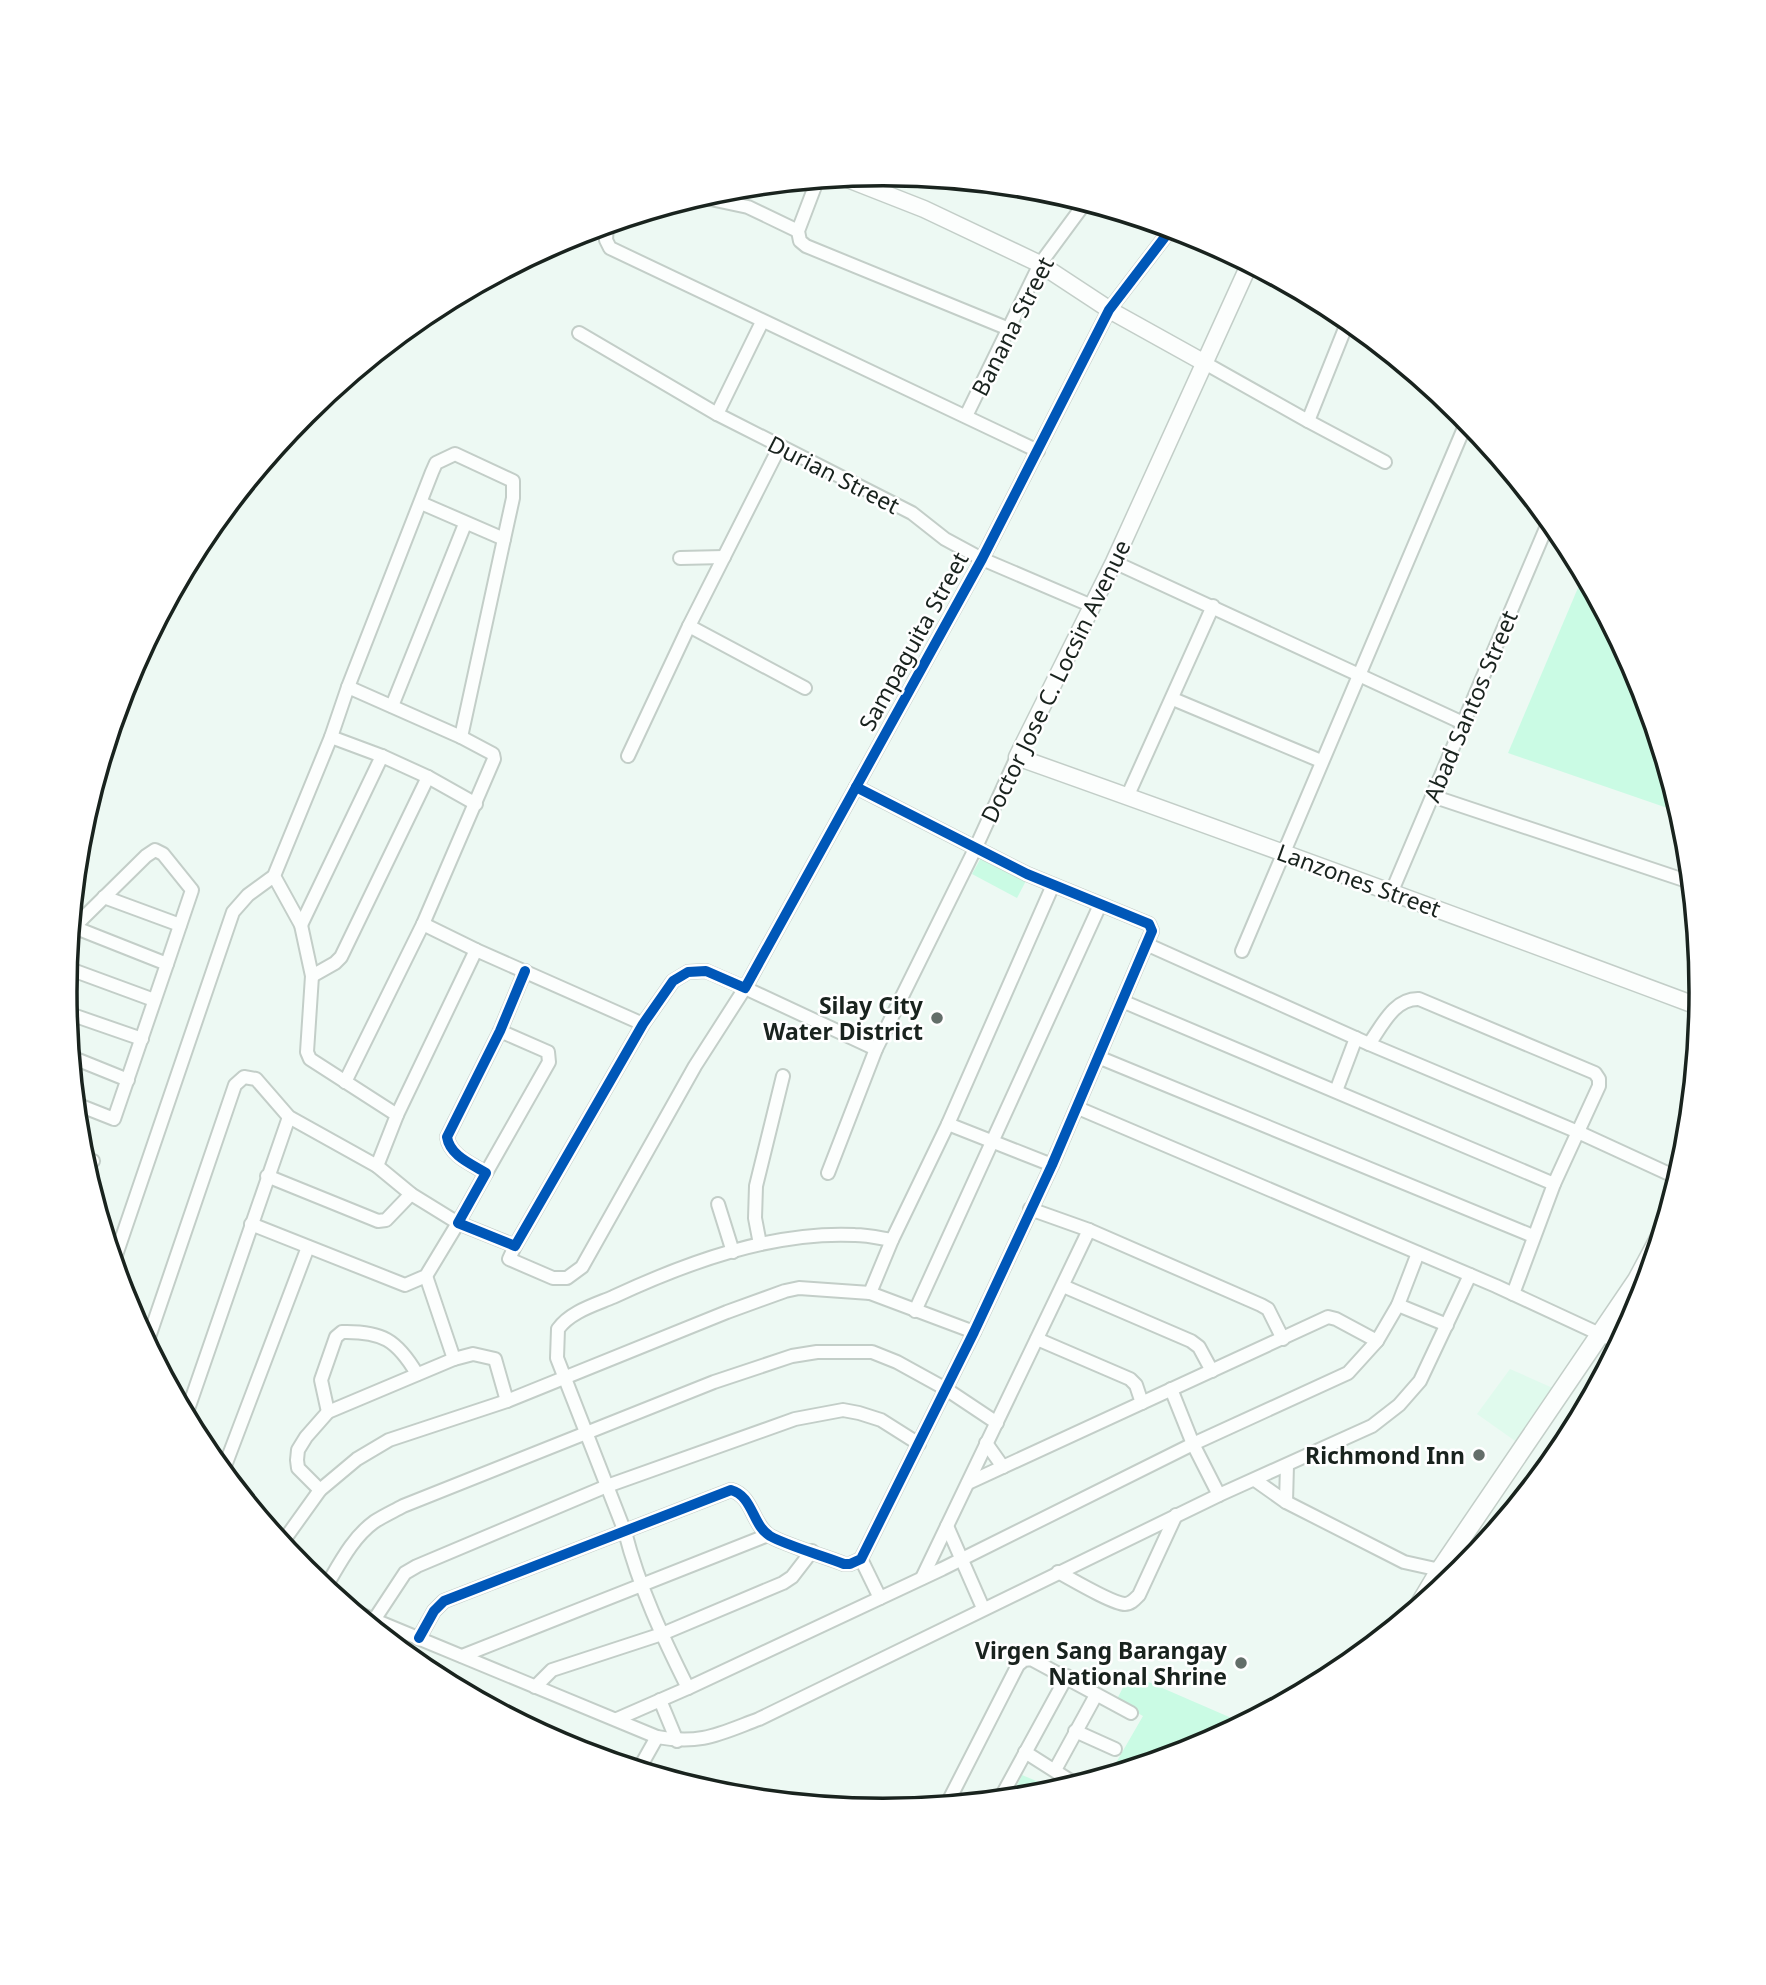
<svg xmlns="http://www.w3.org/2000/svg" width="1766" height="1985" viewBox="0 0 1766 1985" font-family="'Noto Sans',sans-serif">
<rect width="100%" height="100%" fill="#edf9f3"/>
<path fill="#e0faed" d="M1510 1369 1555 1389 1518 1443 1477 1414Z"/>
<g fill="#cafbe4">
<path d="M1583 576 1639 680 1679 812 1508 753Z"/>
<path d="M983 854 1028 877 1017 898 972 874Z"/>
<path d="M1130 1674 1243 1723 1196 1749 1109 1775 1143 1716 1116 1701Z"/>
<path d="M1022 1775 1058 1790 1042 1795 1011 1798Z"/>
</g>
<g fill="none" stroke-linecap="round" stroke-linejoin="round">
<g stroke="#c3cec8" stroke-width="16">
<g id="minor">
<path d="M817 181 798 231 800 241 806 246 1009 329"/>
<path d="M701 197 748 207 798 231"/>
<path d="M607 225 606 240 610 248 1038 451"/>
<path d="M579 333 717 414 912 513 945 539 982 559 1092 606"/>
<path d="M1203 362 1308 421 1348 321"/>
<path d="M717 414 762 322"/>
<path d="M966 416 1040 264 1085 203"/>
<path d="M1308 421 1385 462"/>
<path d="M421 503 504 539"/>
<path d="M680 558 724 557"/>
<path d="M1114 562 1463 723"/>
<path d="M689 626 805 688"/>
<path d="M348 687 432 472 436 463 455 454 513 481V498L504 539 461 737"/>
<path d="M1173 699 1321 761"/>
<path d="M392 706 465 524"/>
<path d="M628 756 689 626 780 446"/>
<path d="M428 777 476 804"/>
<path d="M1128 795 1213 606"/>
<path d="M1432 796 1690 882"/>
<path d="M1392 891 1549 521"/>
<path d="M104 897 180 925"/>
<path d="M423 924 476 950 643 1024"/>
<path d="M301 925 382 756"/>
<path d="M71 926 167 964 114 1119 76 1104"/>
<path d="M70 938 74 927 146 856 155 850 163 854 192 890 167 964"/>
<path d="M1146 944 1369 1044 1578 1132 1678 1178"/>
<path d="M1242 951 1467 421"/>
<path d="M67 968 154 1000"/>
<path d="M525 971 500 1031 447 1137C450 1156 472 1164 486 1173L458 1223 515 1246 643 1024 673 981 688 972 706 971 745 988 982 559 1109 310 1171 229"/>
<path d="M312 976 335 963 341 957 428 777 382 756 331 737"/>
<path d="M1122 1001 1554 1184"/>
<path d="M67 1013 142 1039"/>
<path d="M1369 1044C1382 1026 1394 998 1419 999L1595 1073 1599 1079V1086L1554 1184 1513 1294"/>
<path d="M71 1057 128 1080"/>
<path d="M1098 1057 1533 1236"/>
<path d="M1336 1091 1356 1038"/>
<path d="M1078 1108 1496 1286 1619 1343"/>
<path d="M397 1115 476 950"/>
<path d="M948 1124 1052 1165"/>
<path d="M82 1157 93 1161"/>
<path d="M486 1173 549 1062 548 1052 500 1031"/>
<path d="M828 1173 876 1049 976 847 1017 757"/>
<path d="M267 1176 378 1221 386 1220 411 1194 377 1166"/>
<path d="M718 1204 733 1252"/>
<path d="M1030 1209 1089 1230 1261 1305 1268 1309 1283 1339"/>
<path d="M251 1224 405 1285 426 1276 458 1223 411 1194"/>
<path d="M760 1244 755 1218 756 1186 783 1076"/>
<path d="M515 1246 509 1259 553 1278H567L582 1267 695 1066 745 988 876 1049"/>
<path d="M114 1261 233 912 248 895 274 876 331 737 348 687 461 737 493 754 494 759 423 924 345 1082"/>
<path d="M426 1276 454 1359"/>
<path d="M1063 1286 1191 1341 1199 1347 1212 1371"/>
<path d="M870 1293 892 1240 948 1124 1053 885"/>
<path d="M1398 1305 1447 1325"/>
<path d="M915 1311 1100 905"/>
<path d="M1037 1339 1130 1379 1136 1385 1142 1403"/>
<path d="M147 1343 235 1085 244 1077 256 1079 289 1117 377 1166 397 1115 310 1059 307 1052 312 976 301 925 274 876"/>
<path d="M1171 1389 1193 1444 1219 1495"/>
<path d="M328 1412 321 1380 336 1337 342 1332C382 1331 397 1340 417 1374"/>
<path d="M186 1415 289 1117"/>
<path d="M986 1443 1003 1467"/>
<path d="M223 1471 308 1247"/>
<path d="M1255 1480 1286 1502 1404 1562 1440 1570"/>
<path d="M968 1483 1328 1317 1336 1319 1377 1341"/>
<path d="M320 1490 298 1468 297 1460 298 1450 306 1437 328 1412 454 1359 473 1354 495 1359 507 1401"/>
<path d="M1286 1502 1287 1465"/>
<path d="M947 1526 983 1608"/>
<path d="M282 1543 320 1490 357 1459 389 1440 507 1401 727 1312 785 1291 799 1288 870 1293 974 1332"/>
<path d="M1457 1547 1475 1555"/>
<path d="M861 1559 880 1598"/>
<path d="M1058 1572C1071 1579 1113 1604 1125 1604 1131 1604 1135 1599 1139 1595L1176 1515"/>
<path d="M922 1578 1089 1230"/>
<path d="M325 1588C339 1565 352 1538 374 1522 383 1516 394 1511 403 1506L714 1382 792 1356 817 1352H872L897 1362 946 1389 997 1423"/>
<path d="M355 1612 657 1737C701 1745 719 1734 759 1719L1219 1495 1372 1426 1399 1405 1420 1381 1470 1275"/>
<path d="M374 1620 405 1573 417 1566 607 1486 795 1419 843 1410 859 1413 881 1420 919 1444"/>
<path d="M419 1638 434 1611 444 1601 731 1490C753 1496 752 1525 770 1536 788 1546 824 1556 844 1564H850L861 1559 974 1332 1052 1165 1152 931 1149 924 1027 874 856 787"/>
<path d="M462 1656 768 1535"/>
<path d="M535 1687 552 1670 662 1634 783 1583 792 1577 812 1551"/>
<path d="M688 1688C663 1638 639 1587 625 1532L557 1358 558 1329C570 1312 594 1305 613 1297 686 1263 772 1231 855 1235 867 1235 880 1238 892 1240"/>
<path d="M660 1700 677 1741"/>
<path d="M617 1719 688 1688 942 1569 1193 1444 1348 1373 1377 1341 1398 1305 1418 1253"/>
<path d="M1075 1731 1115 1749"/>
<path d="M1025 1752 1077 1785"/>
<path d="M639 1769 657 1737"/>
<path d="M1055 1770 1096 1695"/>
<path d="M1000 1799 1067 1676"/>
<path d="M947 1804 1018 1665 1024 1660 1031 1659 1131 1713"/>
</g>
</g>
<g stroke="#c3cec8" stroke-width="19">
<g id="tertiary">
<path d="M845 178 924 209 1040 264 1113 312 1203 362"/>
<path d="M1249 265 1114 562 1017 757C1245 838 1473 922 1700 1007"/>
</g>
</g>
<g stroke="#c3cec8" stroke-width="21">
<path id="secondary" d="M1418 1607 1440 1570 1637 1280 1660 1237"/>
</g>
<use href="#minor" stroke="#fcfefd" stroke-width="12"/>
<use href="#tertiary" stroke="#fcfefd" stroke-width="16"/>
<use href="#secondary" stroke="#fcfefd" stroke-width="18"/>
<g stroke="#fff" stroke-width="15">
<g id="cycleway">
<path d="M525 971 500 1031 447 1137C450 1156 472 1164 486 1173L458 1223 515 1246 643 1024 673 981 688 972 706 971 745 988 982 559 1109 310 1171 229"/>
<path d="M419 1638 434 1611 444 1601 731 1490C753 1496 752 1525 770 1536 788 1546 824 1556 844 1564H850L861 1559 974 1332 1052 1165 1152 931 1149 924 1027 874 856 787"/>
</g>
</g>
<use href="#cycleway" stroke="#0057b8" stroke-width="10"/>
</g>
<g fill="#636e69" stroke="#fff" stroke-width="2.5">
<circle cx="937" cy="1018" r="7"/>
<circle cx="1479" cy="1455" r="7"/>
<circle cx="1241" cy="1663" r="7"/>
</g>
<g text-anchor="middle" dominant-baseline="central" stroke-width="5" stroke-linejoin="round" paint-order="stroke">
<g font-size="23" fill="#19231e" stroke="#fff">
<text transform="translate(1012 326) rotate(-63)">Banana Street</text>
<text transform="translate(834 474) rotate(27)">Durian Street</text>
<text transform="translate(913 641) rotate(-61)">Sampaguita Street</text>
<text transform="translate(1055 681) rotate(-64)">Doctor Jose C. Locsin Avenue</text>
<text transform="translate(1470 706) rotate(-67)">Abad Santos Street</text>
<text transform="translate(1359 880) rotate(20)">Lanzones Street</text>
</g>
<g font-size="23" font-weight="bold" fill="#19231e" stroke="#fff" text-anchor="end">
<text x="923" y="1005">Silay City<tspan x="923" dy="26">Water District</tspan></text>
<text x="1465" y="1455">Richmond Inn</text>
<text x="1227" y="1650">Virgen Sang Barangay<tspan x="1227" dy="26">National Shrine</tspan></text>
</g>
</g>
<path d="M0 0H1766V1985H0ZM77 992a806 806 0 1 1 1612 0a806 806 0 1 1-1612 0Z" fill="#fff" fill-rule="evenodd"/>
<path fill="none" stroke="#19231e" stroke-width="3.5" d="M77 992a806 806 0 1 1 1612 0a806 806 0 1 1-1612 0Z"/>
</svg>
